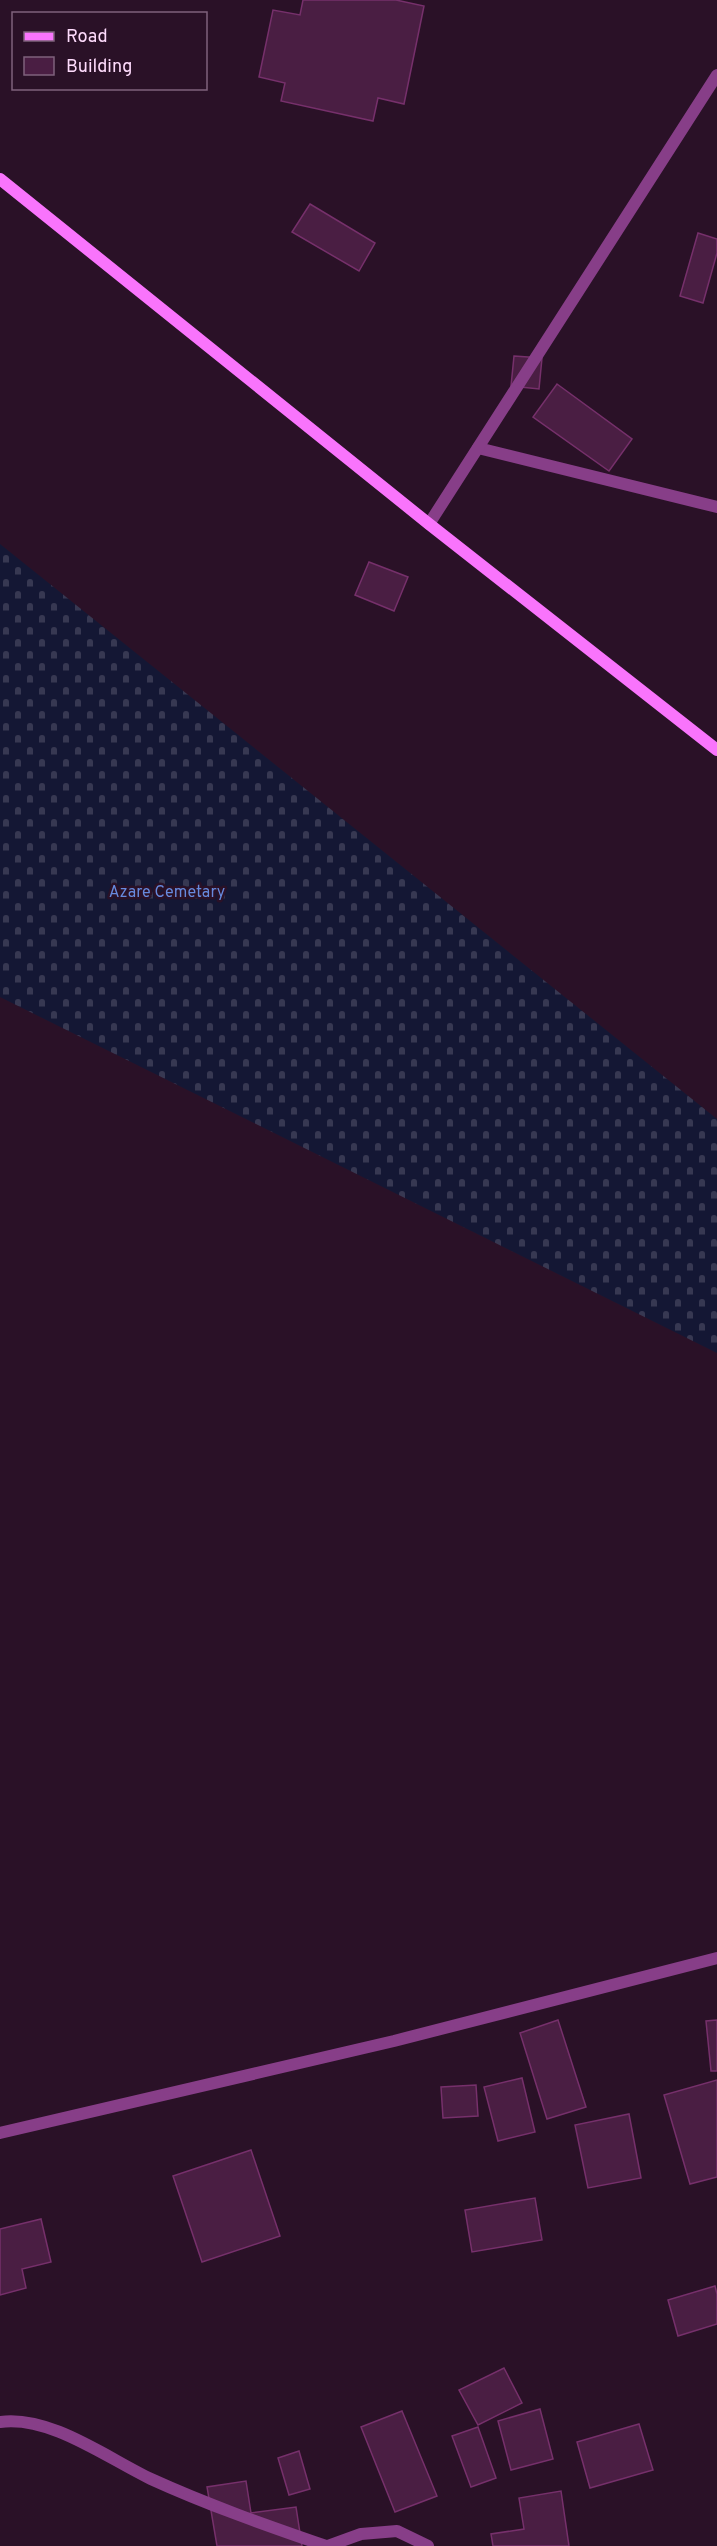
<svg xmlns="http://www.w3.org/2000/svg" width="717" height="2546" viewBox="0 0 717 2546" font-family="Overpass,sans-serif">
<defs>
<pattern id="cemetery-stones" width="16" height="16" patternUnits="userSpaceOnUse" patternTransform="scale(1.5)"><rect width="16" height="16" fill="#141734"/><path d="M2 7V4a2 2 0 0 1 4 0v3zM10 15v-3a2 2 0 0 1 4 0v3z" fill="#373852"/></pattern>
</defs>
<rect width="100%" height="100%" fill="#2a1127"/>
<path fill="url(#cemetery-stones)" d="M0 544 717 1119V1353L0 997Z"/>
<g fill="#4a1e43" stroke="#76306b" stroke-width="1.5">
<path d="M303 0H396L424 6 404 104 378 98 373 121 281 101 285 83 259 77 273 10 300 15Z"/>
<path d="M310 204 375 243 359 271 292 232Z"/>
<path d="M698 233 717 239V253L703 303 680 296Z"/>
<path d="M514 356 542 358 539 389 511 386Z"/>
<path d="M557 384 632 439 609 471 533 417Z"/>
<path d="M369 562 408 577 394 611 355 595Z"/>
<path d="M558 2020 586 2107 547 2119 520 2033Z"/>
<path d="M717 2020V2071H711L706 2021Z"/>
<path d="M522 2078 535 2132 498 2141 484 2087Z"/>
<path d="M717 2080V2177L690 2184 664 2095Z"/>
<path d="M476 2085 478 2116 443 2118 441 2087Z"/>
<path d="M629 2114 641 2178 588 2188 575 2125Z"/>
<path d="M251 2150 280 2236 202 2262 173 2176Z"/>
<path d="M535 2198 542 2240 472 2252 465 2210Z"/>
<path d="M41 2219 51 2262 22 2269 26 2288 0 2295V2229Z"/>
<path d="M715 2286 717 2294V2324L678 2336 668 2300Z"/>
<path d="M504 2368 522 2403 478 2425 459 2390Z"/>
<path d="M540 2409 553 2459 511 2470 498 2421Z"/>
<path d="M402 2411 437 2496 395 2512 361 2427Z"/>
<path d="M639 2424 653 2470 590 2488 577 2442Z"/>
<path d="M478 2427 496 2478 471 2487 452 2436Z"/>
<path d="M299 2451 310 2489 289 2495 278 2458Z"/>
<path d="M246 2481 251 2513 296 2507 302 2546H217L207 2487Z"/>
<path d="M561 2491 569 2546H493L491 2534 524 2529 519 2498Z"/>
</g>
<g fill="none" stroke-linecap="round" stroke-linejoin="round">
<g stroke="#873e88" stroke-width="12">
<path d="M478 448 717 507"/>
<path d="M429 524 717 75"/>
<path d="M0 2133 394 2041 717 1958"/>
<path d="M0 2422C50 2415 107 2458 151 2479 208 2505 268 2526 326 2546"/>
<path d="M328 2546 361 2534 397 2531 428 2546"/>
</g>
<path stroke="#f974fc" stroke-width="12" d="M0 179 429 524 717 750"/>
</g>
<g text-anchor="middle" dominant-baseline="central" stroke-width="5" stroke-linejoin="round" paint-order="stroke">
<g font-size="16" fill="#678ade" stroke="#2a1127">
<text x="167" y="893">Azare Cemetary</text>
</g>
</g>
<rect x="12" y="12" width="195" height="78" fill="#2a1127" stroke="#7f627c" stroke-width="1.5"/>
<rect x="24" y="32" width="30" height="9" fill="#f974fc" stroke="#7f627c" stroke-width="1.5"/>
<text x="66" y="42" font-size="18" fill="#fedbfc">Road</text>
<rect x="24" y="57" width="30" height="18" fill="#4a1e43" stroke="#7f627c" stroke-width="1.5"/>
<text x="66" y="72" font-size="18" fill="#fedbfc">Building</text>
</svg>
